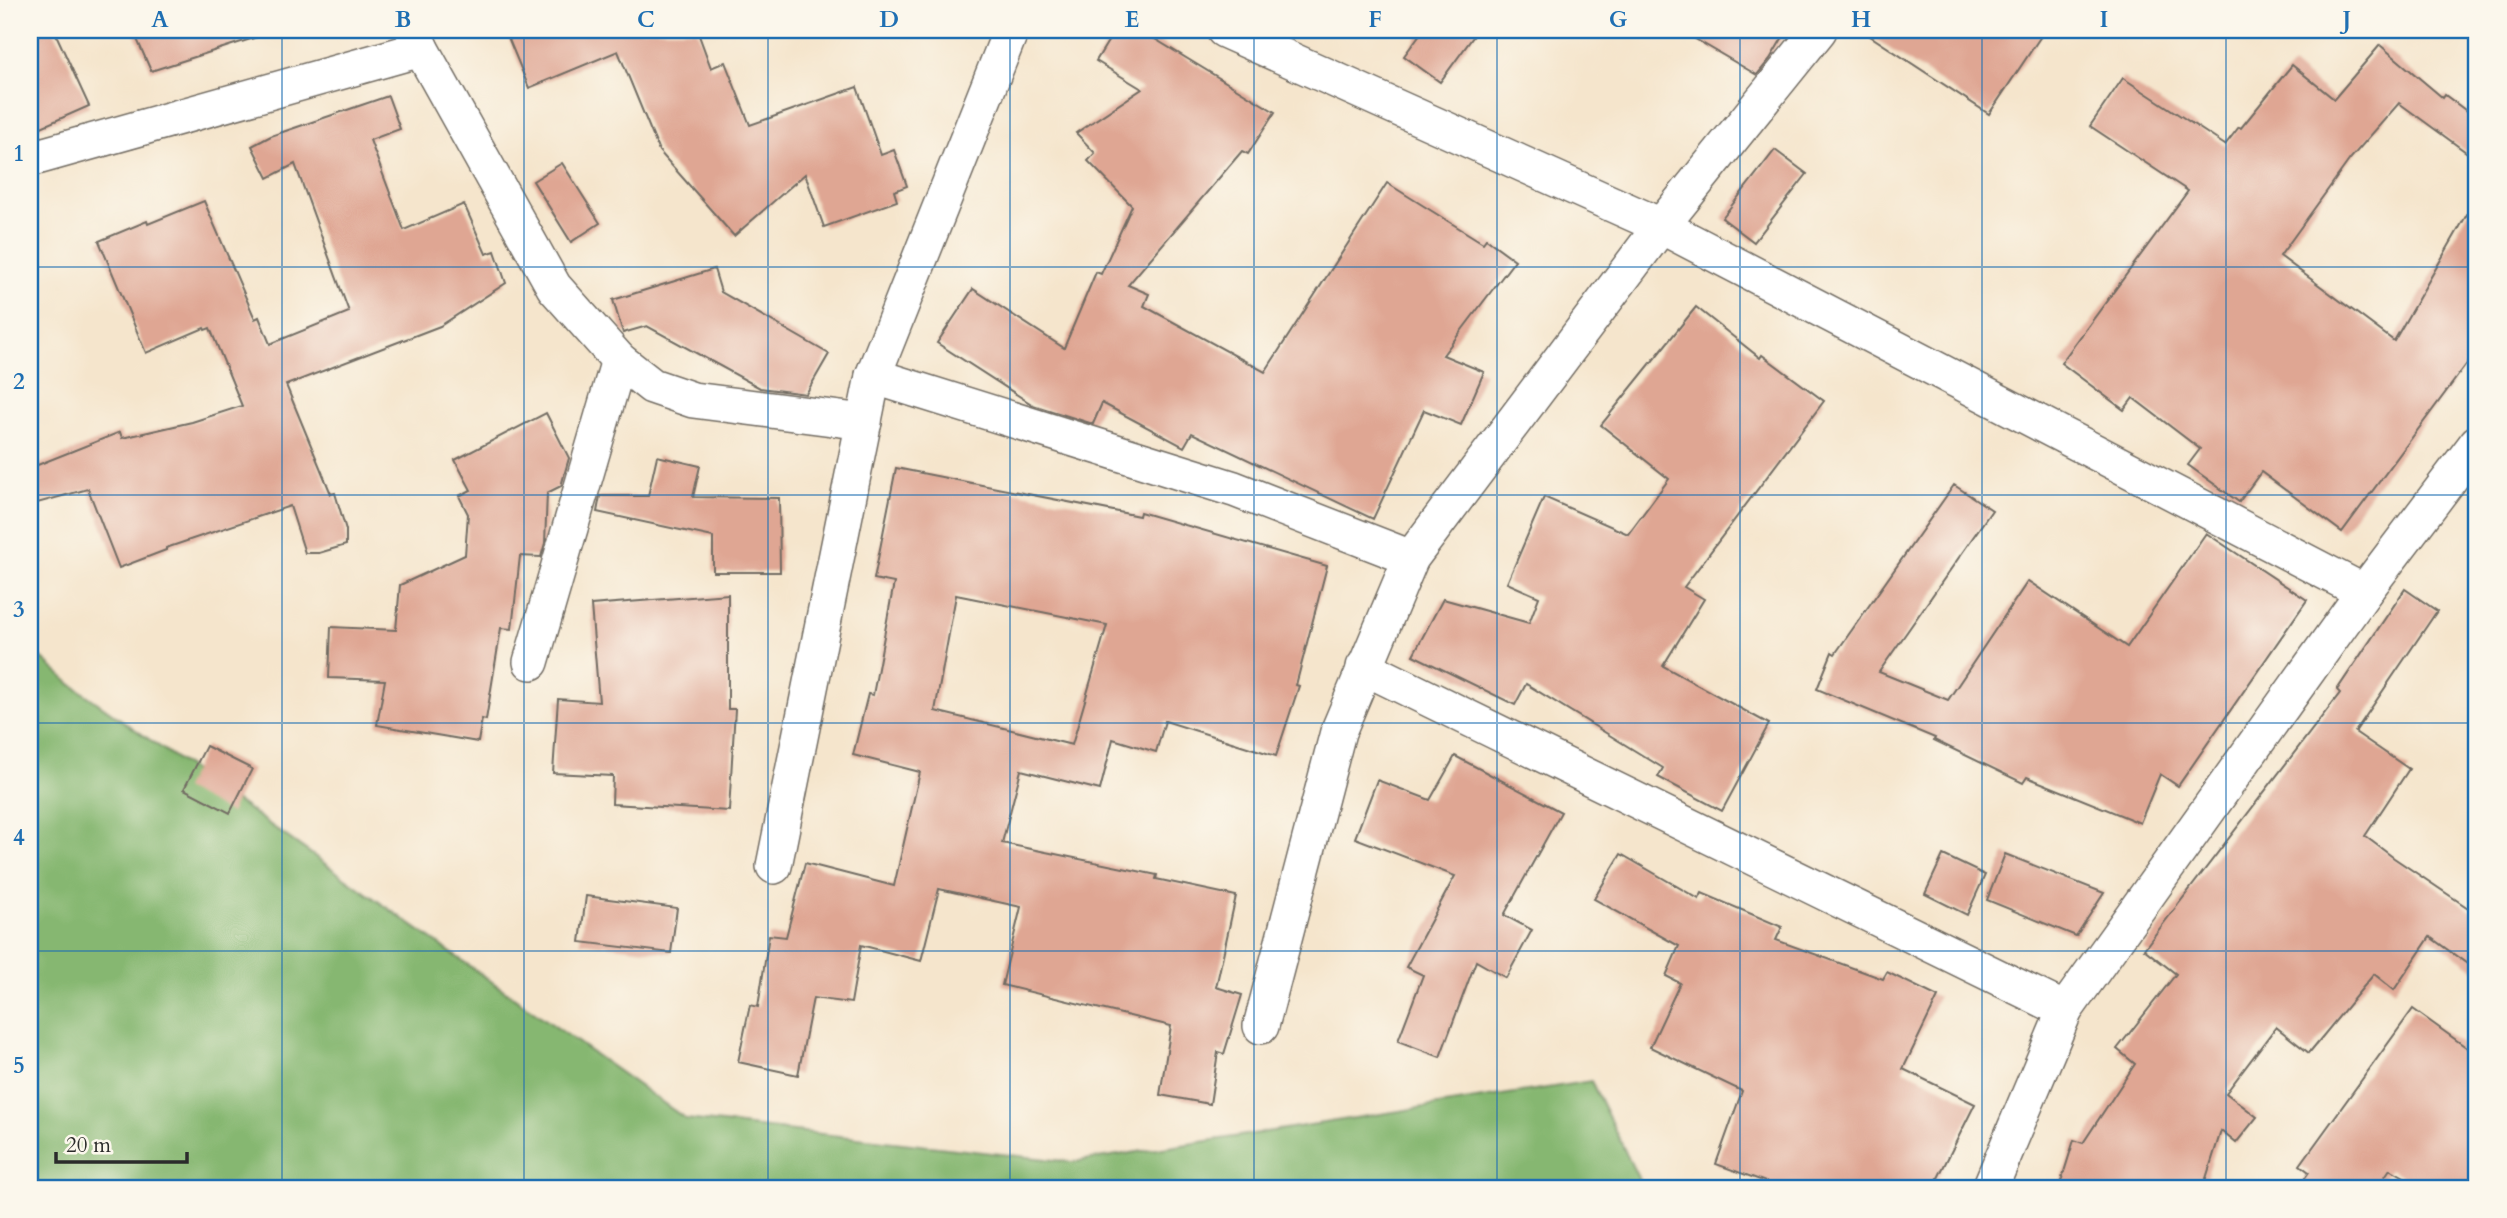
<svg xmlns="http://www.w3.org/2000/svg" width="2507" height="1218" viewBox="0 0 2507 1218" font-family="Cardo,serif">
<rect width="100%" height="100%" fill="#fbf7ec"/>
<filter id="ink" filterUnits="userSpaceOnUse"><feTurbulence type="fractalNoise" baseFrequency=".0143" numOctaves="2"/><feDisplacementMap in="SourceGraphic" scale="14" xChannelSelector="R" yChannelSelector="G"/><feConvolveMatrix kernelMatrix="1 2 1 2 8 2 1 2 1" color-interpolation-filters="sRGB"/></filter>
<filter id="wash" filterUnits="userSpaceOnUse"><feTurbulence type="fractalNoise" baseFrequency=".00686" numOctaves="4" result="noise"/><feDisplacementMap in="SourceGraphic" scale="28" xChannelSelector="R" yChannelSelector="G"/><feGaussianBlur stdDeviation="1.57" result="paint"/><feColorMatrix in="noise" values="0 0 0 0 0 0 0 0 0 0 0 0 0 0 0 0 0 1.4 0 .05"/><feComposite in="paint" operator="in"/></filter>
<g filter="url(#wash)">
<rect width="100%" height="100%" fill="#f5e5cc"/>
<path fill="#86b771" stroke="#58714e" stroke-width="2" d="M30 648 71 684 686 1119 1073 1162 1591 1081 1643 1188H30Z"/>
<g id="blocks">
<g fill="#dfa693" fill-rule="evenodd">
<path d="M30 30H54L89 106 30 132Z"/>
<path d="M133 30H256L257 37 151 71Z"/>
<path d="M505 30H697L711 68 725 62 750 125 857 87 881 155 894 150 907 186 894 191 897 201 824 227 805 174 734 236 659 151 618 51 529 88Z"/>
<path d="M1115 30H1140L1275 112 1248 154 1242 151 1128 285 1149 294 1144 306 1265 372 1387 183 1483 243 1486 239 1515 260 1443 355 1484 372 1461 425 1424 410 1373 519 1192 433 1184 447 1102 403 1093 424 1033 405 937 343 973 289 1064 348 1096 272 1101 274 1132 206 1088 161 1095 153 1076 133 1142 89 1096 61Z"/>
<path d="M1423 30H1478L1440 82 1404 56Z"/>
<path d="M1680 30H1787L1770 59 1757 75Z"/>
<path d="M1861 30H2045L1989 114Z"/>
<path d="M2380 45 2443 98 2445 95 2477 119V160L2399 103 2350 159 2280 256 2394 341 2477 197V350L2342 532 2261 472 2239 502 2188 465 2200 449 2133 398 2124 410 2061 363 2188 191 2090 126 2123 78 2225 145 2239 127 2241 128 2292 65 2334 99Z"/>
<path d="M388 96 400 129 370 140 404 230 464 204 486 254 495 251 506 283 440 326 286 385 331 494 335 493 346 530V545L319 553H305L290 506 166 548V550L119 568 88 489 30 505V468L120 432 122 438 192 422 242 406 210 328 205 330 204 328 146 353 99 241 147 221 148 224 204 201 255 319 259 317 270 344 349 312 295 164 268 178 252 146 271 136Z"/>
<path d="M1775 150 1807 174 1754 242 1722 218Z"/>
<path d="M562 163 600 223 571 242 533 181Z"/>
<path d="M714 269 721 292 829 354 806 394 760 388 647 326 623 333 613 300Z"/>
<path d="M1696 307 1760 358 1762 355 1824 401 1684 587 1704 599 1663 666 1769 724 1722 811 1658 777 1663 768 1526 684 1515 705 1413 655 1443 599 1529 623 1539 597 1507 583 1544 497 1628 534 1669 479 1601 425Z"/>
<path d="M546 413 569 458 561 486 547 493 545 543 541 557 520 556 512 629 501 628 486 720 482 719 478 742 377 725 385 680 329 678 331 627 396 630 400 585 465 555 468 514 459 496 471 490 455 460Z"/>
<path d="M657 456 700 466 693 497 779 498 780 572H713V537L597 512 600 496H648Z"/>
<path d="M896 468 1139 516 1140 512 1327 566 1296 685 1299 686 1276 756 1165 721 1156 752 1113 739 1100 790 1021 770 1002 843 1157 875 1156 879 1236 896 1216 987 1242 995 1224 1054 1218 1052 1210 1104 1160 1095 1171 1026 1002 985 1021 907 939 889 921 961 861 945 851 1003 813 998 798 1075 738 1062 750 1005 758 1007 769 935 786 937 805 863 894 886 920 772 853 755 868 694 873 695 894 583 874 579ZM956 595 1107 625 1072 745 935 711Z"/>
<path d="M1954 485 1992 510 1879 672 1948 700 2028 581 2127 647 2206 533 2307 600 2178 786 2160 774 2140 823 2027 777 2023 783 1934 740 1935 738 1817 689 1832 652 1835 654Z"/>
<path d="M2405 589 2437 611 2355 732 2409 769 2365 836 2394 858 2477 914V971L2430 937 2394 990 2374 974 2309 1053 2276 1027 2226 1093 2257 1117 2236 1143 2221 1131 2203 1188H2059L2074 1140 2083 1143 2135 1064 2117 1049 2176 974 2144 949 2340 693 2337 690Z"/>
<path d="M728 594V709H735L729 811 612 804 613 776 553 773 558 699 599 702 591 605Z"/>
<path d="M206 746 252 769 230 813 184 789Z"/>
<path d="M1455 756 1561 812 1504 915 1532 930 1506 978 1476 961 1440 1057 1398 1041 1423 975 1406 967 1455 876 1355 838 1377 780 1430 800Z"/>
<path d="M1621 854 1699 899 1702 893 1782 927 1776 940 1883 979 1887 972 1938 997 1903 1069 1975 1104 1933 1188H1782L1716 1164 1742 1091 1650 1047 1680 983 1666 976 1679 946 1594 899Z"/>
<path d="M2005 854 2104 893 2076 936 1987 900Z"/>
<path d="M1943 855 1985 875 1967 915 1925 894Z"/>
<path d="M586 896 677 908 671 953 580 942Z"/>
<path d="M2413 1009 2477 1055V1188H2424L2390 1169 2377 1188H2298L2309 1172 2300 1165Z"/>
</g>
</g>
</g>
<g filter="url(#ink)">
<use href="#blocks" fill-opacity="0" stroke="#726c63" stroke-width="2"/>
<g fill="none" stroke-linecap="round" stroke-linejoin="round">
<g stroke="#726c63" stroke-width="38">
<g id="street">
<path d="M413 30 421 49 554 287 619 360 652 386 693 400 864 422"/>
<path d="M1224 30 1661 226 2364 592"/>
<path d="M30 159 421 49"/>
<path d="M873 376 1234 489 1411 558"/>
<path d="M531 662 619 360"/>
<path d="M1364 667 2065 1010"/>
<path d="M774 866 873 376 1011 30"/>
<path d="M1261 1026 1338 732 1411 558 1661 226 1819 30"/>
<path d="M1990 1188 2065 1010 2364 592 2477 443"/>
</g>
</g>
<use href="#street" stroke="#fff" stroke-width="35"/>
</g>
</g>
<path fill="none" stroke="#1f6fb2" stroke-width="2" stroke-opacity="0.55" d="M282 30V1188M524 30V1188M768 30V1188M1010 30V1188M1254 30V1188M1497 30V1188M1740 30V1188M1982 30V1188M2226 30V1188M30 267H2477M30 495H2477M30 723H2477M30 951H2477"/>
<rect width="2507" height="1218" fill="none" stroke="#fbf7ec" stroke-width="77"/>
<path d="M56 1152v10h131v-10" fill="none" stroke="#2b2b2b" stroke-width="3.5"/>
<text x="66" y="1152" font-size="21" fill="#2b2b2b" stroke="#fbf7ec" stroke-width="5" paint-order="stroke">20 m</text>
<rect x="38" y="38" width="2430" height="1142" fill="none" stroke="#1f6fb2" stroke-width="2.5"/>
<g font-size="23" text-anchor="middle" font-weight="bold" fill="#1f6fb2">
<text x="160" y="27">A</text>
<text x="403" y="27">B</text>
<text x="646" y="27">C</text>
<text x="889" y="27">D</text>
<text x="1132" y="27">E</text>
<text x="1375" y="27">F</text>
<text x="1618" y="27">G</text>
<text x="1861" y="27">H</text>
<text x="2104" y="27">I</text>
<text x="2347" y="27">J</text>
<text x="19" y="161">1</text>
<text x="19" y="389">2</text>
<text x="19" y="617">3</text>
<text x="19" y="845">4</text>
<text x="19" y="1073">5</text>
</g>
</svg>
